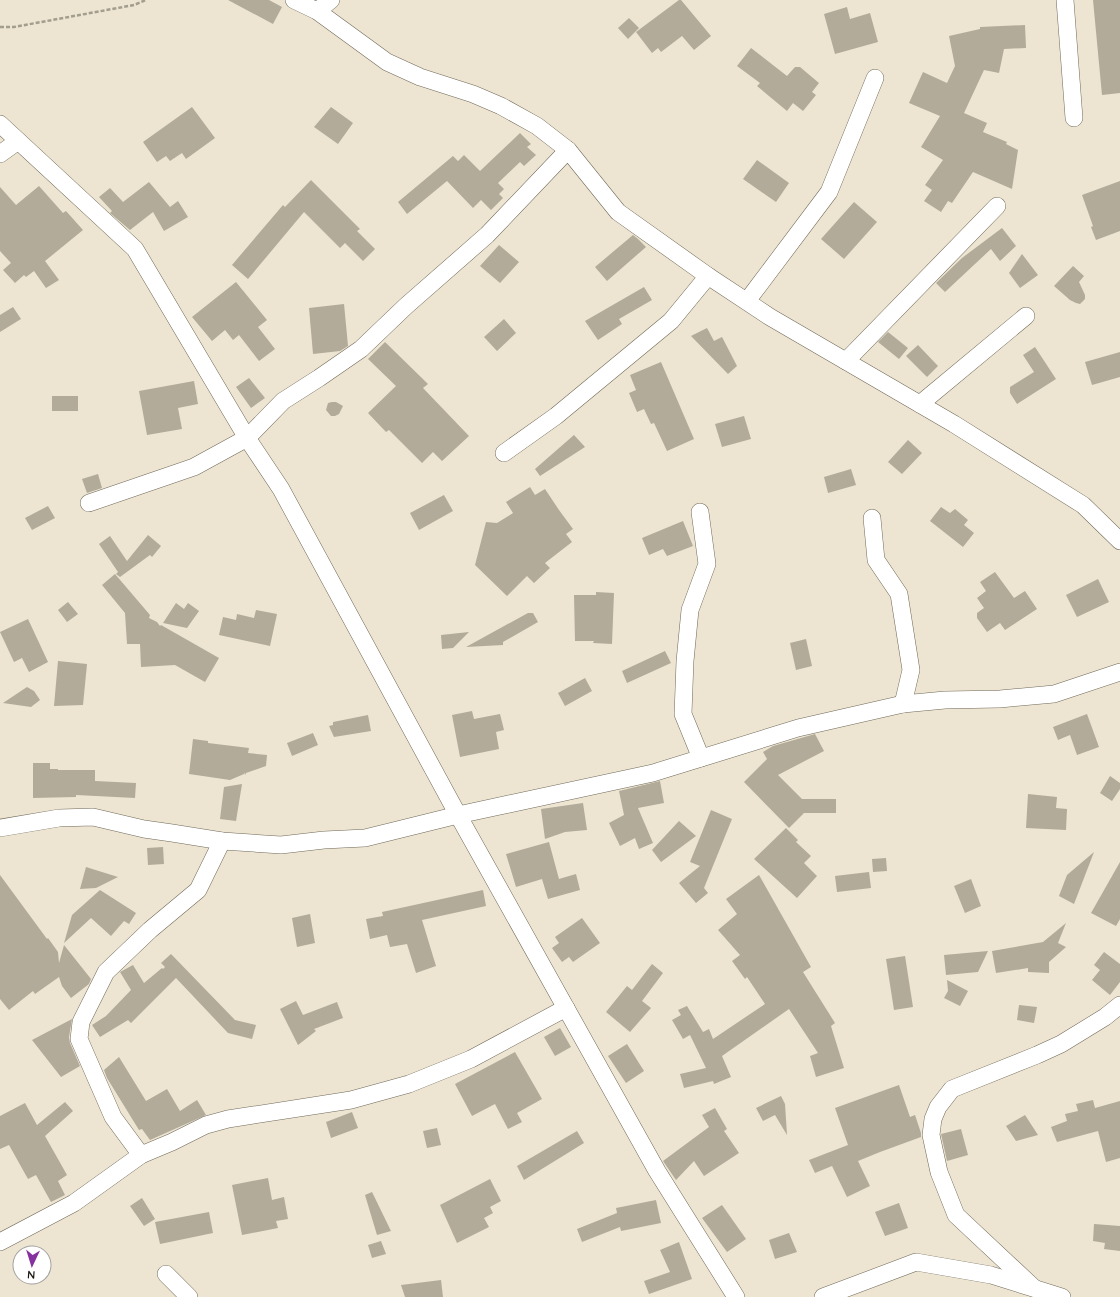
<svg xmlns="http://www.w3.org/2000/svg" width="1120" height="1297" viewBox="0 0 1120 1297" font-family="Quicksand,sans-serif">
<rect width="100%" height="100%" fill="#ede5d2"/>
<g fill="#b2ab99">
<path d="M228 0H269L282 7 273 24Z"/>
<path d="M679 0H681L711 36 694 50 682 36 661 52 658 48 652 53 636 32Z"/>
<path d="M1093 0H1120V93L1102 95Z"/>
<path d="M847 7 850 19 870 13 878 42 835 54 824 14Z"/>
<path d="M629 18 639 28 628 39 618 28Z"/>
<path d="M1025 25 1026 48 1004 49 999 73 984 70 964 113 987 123 983 132 1007 142 1006 144 1018 150 1012 189 973 172 952 203 948 201 941 212 924 201 932 190 925 185 943 160 921 147 940 116 909 103 923 72 947 83 955 66 949 36 980 29V27Z"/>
<path d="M751 48 787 76 795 67H800L819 83 812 92 816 95 803 111 793 103 787 111 757 86 760 83 737 66Z"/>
<path d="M192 107 215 138 186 159 182 153 170 161 166 156 157 162 143 142Z"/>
<path d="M331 107 353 123 338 144 314 127Z"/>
<path d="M520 133 531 144 527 147 536 155 524 166 520 162 498 183 504 189 499 194 503 198 491 210 481 200 473 208 447 181 407 214 398 202 453 156 458 161 464 155 480 171Z"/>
<path d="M757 160 789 183 776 202 743 179Z"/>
<path d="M311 180 360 229 357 231 375 249 363 261 345 243 340 248 304 212 248 279 232 265 283 205 285 207Z"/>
<path d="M1120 181V231L1096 240 1091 227 1093 226 1082 195Z"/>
<path d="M149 182 170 207 178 201 188 217 164 231 153 212 130 230 110 213 112 211 99 197 110 188 123 202Z"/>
<path d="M39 186 63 213 66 211 83 230 45 261 59 280 46 288 34 271 26 277 24 275 15 283 3 270 11 263 0 251V187L16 205Z"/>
<path d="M854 202 877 222 844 259 821 239Z"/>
<path d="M1002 228 1016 246 1000 261 991 249 945 292 936 283 962 258Z"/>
<path d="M633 235 638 239 646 247 607 281 595 267Z"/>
<path d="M499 245 519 262 500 283 480 266Z"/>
<path d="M1022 254 1038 275 1020 288 1009 273Z"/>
<path d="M1073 266 1084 276 1079 282 1085 295V299L1080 304 1076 303 1070 300 1054 286Z"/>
<path d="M236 282 267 320 258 327 275 349 259 361 239 335 233 340 225 330 212 341 192 317Z"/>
<path d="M644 287 652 300 619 319 622 324 598 340 585 321Z"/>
<path d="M344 304 348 346 340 351 313 354 309 308Z"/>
<path d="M13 307 21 319 0 332V315Z"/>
<path d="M504 319 516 333 497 351 484 337Z"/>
<path d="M707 328 714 341 722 337 737 366 728 374 691 336Z"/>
<path d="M888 332 908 348 899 359 878 342Z"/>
<path d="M385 342 428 384 423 388 469 436 442 461 433 452 422 463 389 430 386 432 368 413 396 386 368 359Z"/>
<path d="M918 345 938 366 927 377 906 356Z"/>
<path d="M1035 347 1056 379 1017 404 1010 393V387L1034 372 1023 355Z"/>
<path d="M1120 352V377L1092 385 1085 362Z"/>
<path d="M661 362 694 439 667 451 654 423 651 424 644 409 637 412 629 393 636 390 630 375Z"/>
<path d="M249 378 265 398 251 408 236 387Z"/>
<path d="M194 381 198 404 178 408 182 429 147 435 139 391Z"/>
<rect x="52" y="396" width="26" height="15"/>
<path d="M332 402H336L343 406 339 414 335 416H331L326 410 328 403Z"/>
<path d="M744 416 751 439 722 447 715 424Z"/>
<path d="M574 435 585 447 540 476 535 469Z"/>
<path d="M908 440 922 453 902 474 888 462Z"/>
<path d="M851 469 856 485 828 493 824 477Z"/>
<path d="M98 474 102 488 87 493 82 479Z"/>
<path d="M530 487 535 495 545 489 559 510 573 529 566 534 572 542 545 563 550 568 534 583 527 576 507 596 475 565 486 522 497 523 513 513 506 502Z"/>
<path d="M444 495 453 511 419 530 410 513Z"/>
<path d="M48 506 55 518 32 530 25 518Z"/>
<path d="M941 507 950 513 955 509 968 520 964 525 974 533 963 547 930 521Z"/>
<path d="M683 521 693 546 667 556 663 549 649 555 642 538Z"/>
<path d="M148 535 161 546 152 557 150 555 120 577 116 574 118 572 99 544 110 536 127 561Z"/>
<path d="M995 572 1014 598 1025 591 1037 609 1005 630 1000 623 987 632 977 618V613L984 608 977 598 986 591 980 582Z"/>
<path d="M115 574 150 615 149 618 157 622 160 626 161 625 219 658 205 682 175 665 141 667 140 644H127L125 613 102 585Z"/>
<path d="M1098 579 1109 602 1077 617 1066 595Z"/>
<path d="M596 592 614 593 612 644 593 643 594 641H575L574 595H596Z"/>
<path d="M68 602 78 614 67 622 58 610Z"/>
<path d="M176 603 184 609 188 603 199 611 187 628 163 623Z"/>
<path d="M256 610 277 614 270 646 219 635 223 617 236 620 237 614 254 618Z"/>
<path d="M528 613H533L538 622 503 642V645L466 647Z"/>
<path d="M28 619 48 662 29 672 22 658 14 662 0 632Z"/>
<path d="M469 632 453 648 442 649 441 635Z"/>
<path d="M806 639 812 666 796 670 790 643Z"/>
<path d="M665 651 671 663 627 683 622 671Z"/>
<path d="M58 661 87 664 83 705 54 706Z"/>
<path d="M585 678 592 691 565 706 558 693Z"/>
<path d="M27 687 34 691 40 700 31 707 3 703Z"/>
<path d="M472 711 474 719 500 714 504 730 496 732 499 749 460 757 452 715Z"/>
<path d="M1087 714 1099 747 1077 755 1070 735 1058 740 1053 727Z"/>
<path d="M368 715 371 731 334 737 329 726 333 725V722Z"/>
<path d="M313 733 318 745 292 756 287 743Z"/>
<path d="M815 734 824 751 778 775 802 799H836V813H804L789 828 744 782 767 759 763 752 773 746Z"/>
<path d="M193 739 208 741V743L249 748 248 753 267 755 266 766 246 773 245 775 244 772V774L230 780 189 774Z"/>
<path d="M33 763H50V769H58V770H95V781L136 783 135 798 76 795V797L33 798Z"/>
<path d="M1110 776 1120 783V789L1112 801 1100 793Z"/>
<path d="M660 781 664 803 638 808 653 843 639 849 635 838 620 846 609 823 624 815 619 791Z"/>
<path d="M242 784 236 821 220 819 224 787Z"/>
<path d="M1028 794 1057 797 1056 808 1067 809 1066 830 1026 828Z"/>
<path d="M583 803 587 830 565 832 545 839 541 809Z"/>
<path d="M711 810 732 819 704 888 708 893 696 903 679 883 700 866 690 862Z"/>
<path d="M679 821 696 836 661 862 652 850Z"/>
<path d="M786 828 798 840 796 842 811 856 804 863 817 876 797 898 754 859Z"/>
<path d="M549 842 559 879 576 874 580 890 548 899 542 879 516 887 506 854Z"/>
<path d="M163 847 164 864 148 865 147 848Z"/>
<path d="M1094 852 1074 904 1059 896 1067 875Z"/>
<path d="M886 858 887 871 873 872 872 859Z"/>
<path d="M1120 862V919L1116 926 1091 913Z"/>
<path d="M86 867 118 877 96 888 80 889Z"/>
<path d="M869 872 871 888 837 892 835 876Z"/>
<path d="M0 875 47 939 48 938 58 952 59 963 64 945 91 979 89 984 71 998 62 986 59 977 35 994 33 991 9 1010 0 999Z"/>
<path d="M759 875 811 967 803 972 835 1023 831 1026 844 1068 816 1077 810 1056 818 1053 789 1009 722 1056 731 1077 714 1084 713 1081 684 1088 680 1074 706 1068 690 1035 683 1039 672 1020 681 1015 678 1010 687 1006 703 1032 709 1029 713 1039 765 1004 747 977 745 979 732 961 740 955 718 930 737 914 726 899Z"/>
<path d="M971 879 981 906 965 913 954 886Z"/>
<path d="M100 890 136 913 129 924 124 921 111 936 91 918 64 943 72 915Z"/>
<path d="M483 890 486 906 422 920 436 966 416 973 407 944 390 947 387 935 370 939 366 919 383 916 382 912Z"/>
<path d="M310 914 315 943 297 947 292 918Z"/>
<path d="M582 918 600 943 573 962 569 957 562 962 552 948 559 943 555 937Z"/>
<path d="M1066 923 1058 943 1066 947 1049 962V973L1028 972V968L996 973 992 951 1043 942Z"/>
<path d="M988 951 978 972 946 975 944 955Z"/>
<path d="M1104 952 1120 964V982L1110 995 1092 980 1100 970 1094 965Z"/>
<path d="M171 954 235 1020 256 1025 252 1039 228 1033 176 978 131 1023 128 1020 100 1037 92 1025 106 1016 131 990 120 972 133 965 144 983 162 968 163 969 165 967 161 963Z"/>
<path d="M905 956 913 1007 894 1010 886 959Z"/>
<path d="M652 964 663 973 642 1001 651 1008 630 1032 606 1012 627 986 632 990Z"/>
<path d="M947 980 968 991 960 1006 944 998 948 991Z"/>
<path d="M296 1001 303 1015 337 1002 343 1018 314 1029 316 1031 298 1045 280 1009Z"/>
<path d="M1019 1005 1037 1007 1034 1023 1017 1020Z"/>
<path d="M72 1019 69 1037 70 1043 80 1066 61 1077 32 1040Z"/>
<path d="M560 1028 571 1047 555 1056 544 1037Z"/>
<path d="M627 1044 644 1071 626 1083 608 1056Z"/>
<path d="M515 1052 542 1099 517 1113 522 1122 508 1129 495 1104 472 1116 455 1084Z"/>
<path d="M119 1057 146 1101 167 1089 180 1111 197 1100 206 1115 150 1140 142 1129 139 1130 107 1078 104 1070Z"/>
<path d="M899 1085 910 1117 915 1115 921 1133V1137L880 1152 858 1161 870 1186 847 1197 832 1166 815 1173 809 1160 848 1145 835 1108Z"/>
<path d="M781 1096 785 1104 787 1135 775 1115 763 1121 756 1108Z"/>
<path d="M1093 1100 1095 1108 1120 1101V1158L1106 1162 1098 1131 1057 1142 1051 1127 1067 1121 1065 1114 1078 1111 1076 1104Z"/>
<path d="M65 1102 73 1111 45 1136 67 1175 58 1181 65 1195 51 1202 36 1175 28 1179 9 1145 0 1149V1116L25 1103 37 1125Z"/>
<path d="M715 1108 727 1129 724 1131 739 1153 704 1176 694 1161 676 1180 663 1161 709 1127 702 1115Z"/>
<path d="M352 1112 358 1128 331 1138 326 1122Z"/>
<path d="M1025 1115 1038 1135 1016 1141 1006 1126Z"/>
<path d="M437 1128 441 1145 427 1148 423 1131Z"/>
<path d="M961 1129 968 1155 947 1161 941 1134Z"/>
<path d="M577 1131 584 1143 524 1180 517 1166Z"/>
<path d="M268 1178 272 1200 284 1197 288 1219 276 1221 278 1228 242 1235 232 1185Z"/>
<path d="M490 1179 501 1201 490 1207 493 1213 484 1218 489 1227 457 1243 440 1205Z"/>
<path d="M372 1192 391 1231 377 1235 365 1195Z"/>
<path d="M142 1198 155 1219 144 1226 130 1206Z"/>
<path d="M656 1200 661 1223 621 1231 620 1227 582 1242 577 1229 617 1213 616 1208Z"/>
<path d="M899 1203 908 1228 885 1236 875 1212Z"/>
<path d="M722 1205 746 1239 727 1252 702 1218Z"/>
<path d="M209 1212 213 1233 160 1244 155 1222Z"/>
<path d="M1094 1224 1120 1226V1251L1104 1249 1105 1243 1093 1241Z"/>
<path d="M789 1233 797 1252 775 1259 769 1240Z"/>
<path d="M381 1241 386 1254 372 1258 368 1245Z"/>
<path d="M679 1242 692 1279 649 1294 644 1281 670 1272 660 1250Z"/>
<path d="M441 1280 443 1297H405L401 1285Z"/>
</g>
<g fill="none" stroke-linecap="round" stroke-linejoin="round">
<g stroke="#706958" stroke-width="18">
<g id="street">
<path d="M294 0 317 11 387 62 420 77 473 94 501 106 537 126 568 150 618 212 708 276 770 317 954 424 1083 505 1120 541"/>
<path d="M1065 0 1074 118"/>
<path d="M317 11 331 0"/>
<path d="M0 124 135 249 247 438 281 489 458 815 657 1171 736 1297"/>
<path d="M0 154 18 141"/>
<path d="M747 301 829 192 875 78"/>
<path d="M846 361 997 206"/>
<path d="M920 404 1026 316"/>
<path d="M504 453 556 416 671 321 708 276"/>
<path d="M89 503 194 467 247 438 283 401 319 378 361 349 406 306 487 235 568 150"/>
<path d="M700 512 707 564 690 610 685 661 683 714 701 758"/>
<path d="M872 518 876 560 899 594 911 670 903 704"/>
<path d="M0 828 59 818 93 817 144 829 172 833 222 841 281 845 324 840 365 838 458 815 653 773 798 728 903 704 945 700 1000 699 1054 694 1120 672"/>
<path d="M141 1155 113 1117 79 1039 81 1022 106 972 150 930 198 890 222 841"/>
<path d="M0 1242 74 1203 141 1155 172 1142 206 1125 228 1119 351 1100 409 1084 471 1059 566 1008"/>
<path d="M166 1274 189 1297"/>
<path d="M1034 1288 956 1215 939 1172 931 1135 933 1119 938 1107 952 1089 1037 1055 1061 1044 1105 1017 1120 1005"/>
<path d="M823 1297 916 1262 991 1275 1062 1297"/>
</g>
</g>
<path stroke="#a39d8e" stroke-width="2.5" stroke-dasharray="4 2" stroke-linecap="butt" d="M0 27H14L134 5 146 0"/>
<use href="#street" stroke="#fff" stroke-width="17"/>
</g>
<g transform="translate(32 1265) rotate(184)"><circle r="19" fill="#ffffff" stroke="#a3a2a0"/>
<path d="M0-3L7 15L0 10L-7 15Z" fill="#86319f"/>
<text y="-6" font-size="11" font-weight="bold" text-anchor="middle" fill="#1a1711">N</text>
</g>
</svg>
